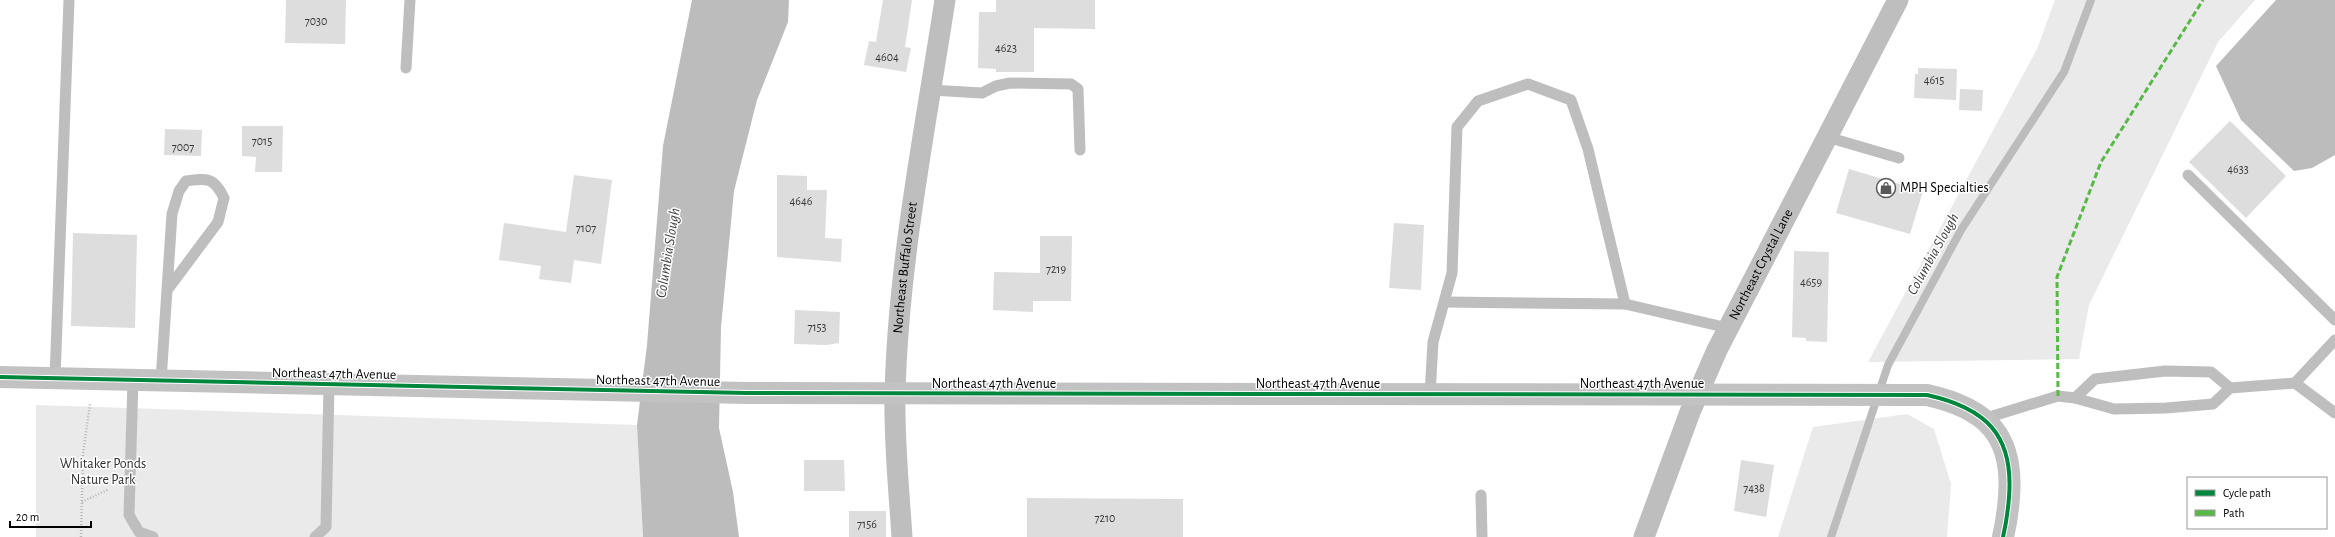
<svg xmlns="http://www.w3.org/2000/svg" width="2335" height="537" viewBox="0 0 2335 537" font-family="'Alegreya Sans',sans-serif">
<rect width="100%" height="100%" fill="#fff"/>
<g fill="#eaeaea">
<path d="M2055 0H2255L2218 42 2089 305 2079 359 1868 362 2037 49Z"/>
<path d="M36 405 637 425 643 537H36Z"/>
<path d="M1907 414 1934 429 1951 484 1947 537H1778L1813 427Z"/>
</g>
<g fill="#bcbcbc">
<path d="M692 0H789L788 22 757 100 734 191 721 327 719 428 733 492 739 537H643L637 425 647 345 663 146Z"/>
<path d="M2276 0H2335V155L2312 168 2294 171 2241 120 2216 66Z"/>
</g>
<g fill="none" stroke-linecap="round" stroke-linejoin="round">
<path stroke="#bcbcbc" stroke-width="8" d="M1831 537 1888 365 1961 230 2064 72 2091 0"/>
</g>
<g fill="#ddd">
<path d="M286 0H346L345 44 285 43Z"/>
<path d="M883 0H912L905 47 911 48 906 72 864 65 869 41 876 42Z"/>
<path d="M996 0H1095V29L1034 28V72H996V69L978 68 979 12H996Z"/>
<path d="M1918 68 1957 69 1956 100 1914 98 1915 74H1918Z"/>
<path d="M1960 89 1983 90 1982 111 1959 110Z"/>
<path d="M2230 121 2286 176 2246 218 2189 162Z"/>
<path d="M242 126H283L282 172H255L256 157 242 156Z"/>
<path d="M165 129 202 130 201 156 164 155Z"/>
<path d="M1849 169 1923 191 1910 234 1836 213Z"/>
<path d="M574 175 612 180 601 264 574 260 571 283 539 279 541 266 499 260 504 223 566 232Z"/>
<path d="M777 175 807 176V190H827L825 238 842 239 841 262 777 257Z"/>
<path d="M1394 223 1424 225 1421 290 1389 288Z"/>
<path d="M73 233 137 235 135 328 71 326Z"/>
<path d="M1040 236H1072L1071 301H1033V312L993 310 994 272 1040 273Z"/>
<path d="M1794 251 1829 252 1827 342 1806 341V338L1792 337Z"/>
<path d="M795 310 840 312 839 343 827 345 794 344Z"/>
<path d="M804 460H844L845 491H804Z"/>
<path d="M1741 460 1774 465 1766 517 1734 511Z"/>
<path d="M1027 498 1183 499V537H1027Z"/>
<rect x="849" y="511" width="37" height="26"/>
</g>
<g fill="none" stroke-linecap="round" stroke-linejoin="round">
<g stroke="#b8b8b8" stroke-width="2.5" stroke-dasharray="1 2" stroke-linecap="butt">
<path d="M82 502 109 489"/>
<path d="M81 537 83 454 90 404"/>
</g>
<g stroke="#bebebe" stroke-width="11">
<path d="M406 68 410 0"/>
<path d="M931 90 982 93 996 86 1010 83 1071 84 1078 89 1080 150"/>
<path d="M1827 137 1899 158"/>
<path d="M2188 175 2335 320"/>
<path d="M1445 302 1625 304 1728 328"/>
<path d="M55 378 69 0"/>
<path d="M133 380 129 515 139 532 153 537"/>
<path d="M161 381 172 214 179 191 186 181C207 178 214 177 224 198L218 222 168 289"/>
<path d="M2295 383 2335 340"/>
<path d="M1430 395 1433 342 1452 273 1457 127 1478 101 1528 84 1571 100 1588 149 1625 304"/>
<path d="M2075 398 2095 379 2165 371 2211 372 2230 388"/>
<path d="M1983 419 2058 396 2075 398 2114 409 2166 408 2213 404 2230 388 2295 383 2335 413"/>
<path d="M1481 495 1482 537"/>
<path d="M315 537 326 527 329 385"/>
</g>
<g stroke="#bebebe" stroke-width="21">
<path id="s1" d="M902 537C899 490 894 443 895 395 898 263 925 131 945 0"/>
<path id="s2" d="M1644 537 1690 412 1717 350 1898 0"/>
</g>
<path stroke="#c2c2c2" stroke-width="22" d="M0 377 747 393 1927 395C1986 408 2014 435 2009 497 2008 511 2006 524 2003 537"/>
<path stroke="#58b947" stroke-width="3" stroke-dasharray="6 3" stroke-linecap="butt" d="M2058 396 2057 277 2101 162 2203 0"/>
<g stroke="#fff" stroke-width="6">
<path id="cycleway" d="M0 377 747 393 1927 395C1986 408 2014 435 2009 497 2008 511 2006 524 2003 537"/>
</g>
<use href="#cycleway" stroke="#00873e" stroke-width="4"/>
</g>
<defs>
<g id="shop-ring" transform="scale(1)"><circle r="9.5" fill="#fff" stroke="#595959" stroke-width="1.5"/><path d="M-5-2.5h2.3a2.7 3.5 0 0 1 5.4 0H5L5.5 6h-11ZM-1.5-2.5h3a1.5 2.3 0 0 0-3 0Z" fill="#595959"/></g>
</defs>
<g fill-rule="evenodd">
<use href="#shop-ring" x="1886" y="188"/>
</g>
<g text-anchor="middle" dominant-baseline="central" stroke-width="3" stroke-linejoin="round" paint-order="stroke">
<g font-size="12" fill="#373737">
<text x="316" y="21">7030</text>
<text x="1006" y="48">4623</text>
<text x="887" y="57">4604</text>
<text x="1934" y="80">4615</text>
<text x="262" y="141">7015</text>
<text x="183" y="147">7007</text>
<text x="2238" y="169">4633</text>
<text x="801" y="201">4646</text>
<text x="586" y="228">7107</text>
<text x="1056" y="269">7219</text>
<text x="1811" y="282">4659</text>
<text x="817" y="327">7153</text>
<text x="1754" y="488">7438</text>
<text x="1105" y="518">7210</text>
<text x="867" y="524">7156</text>
</g>
<g font-size="14" fill="#000" stroke="#fff" text-anchor="start">
<text x="1900" y="188">MPH Specialties</text>
</g>
<g font-size="14" fill="#000" stroke="#fff">
<text stroke="none"><textPath href="#s2" startOffset="297">Northeast Crystal Lane</textPath></text>
<text stroke="none"><textPath href="#s1" startOffset="270">Northeast Buffalo Street</textPath></text>
<text transform="translate(334 374) rotate(1)">Northeast 47th Avenue</text>
<text transform="translate(658 381) rotate(1)">Northeast 47th Avenue</text>
<text x="994" y="384">Northeast 47th Avenue</text>
<text x="1318" y="384">Northeast 47th Avenue</text>
<text x="1642" y="384">Northeast 47th Avenue</text>
</g>
<g font-size="14" fill="#303030" stroke="#fff">
<text x="103" y="464">Whitaker Ponds<tspan x="103" dy="16">Nature Park</tspan></text>
</g>
<g font-size="15" font-style="italic" fill="#414141" stroke="#fff">
<text transform="translate(668 253) rotate(-81)">Columbia Slough</text>
<text transform="translate(1933 254) rotate(-61)">Columbia Slough</text>
</g>
</g>
<rect x="2187" y="477" width="140" height="52" fill="#ffffff" stroke="#999999"/>
<rect x="2195" y="490" width="20" height="6" fill="#00873e" stroke="#999999"/>
<text x="2223" y="497" font-size="12" fill="#000000">Cycle path</text>
<rect x="2195" y="510" width="20" height="6" fill="#58b947" stroke="#999999"/>
<text x="2223" y="517" font-size="12" fill="#000000">Path</text>
<path d="M10 521v6h81v-6" fill="none" stroke="#000000" stroke-width="2"/>
<text x="16" y="521" font-size="12" fill="#000000" stroke="#ffffff" stroke-width="3" paint-order="stroke">20 m</text>
</svg>
